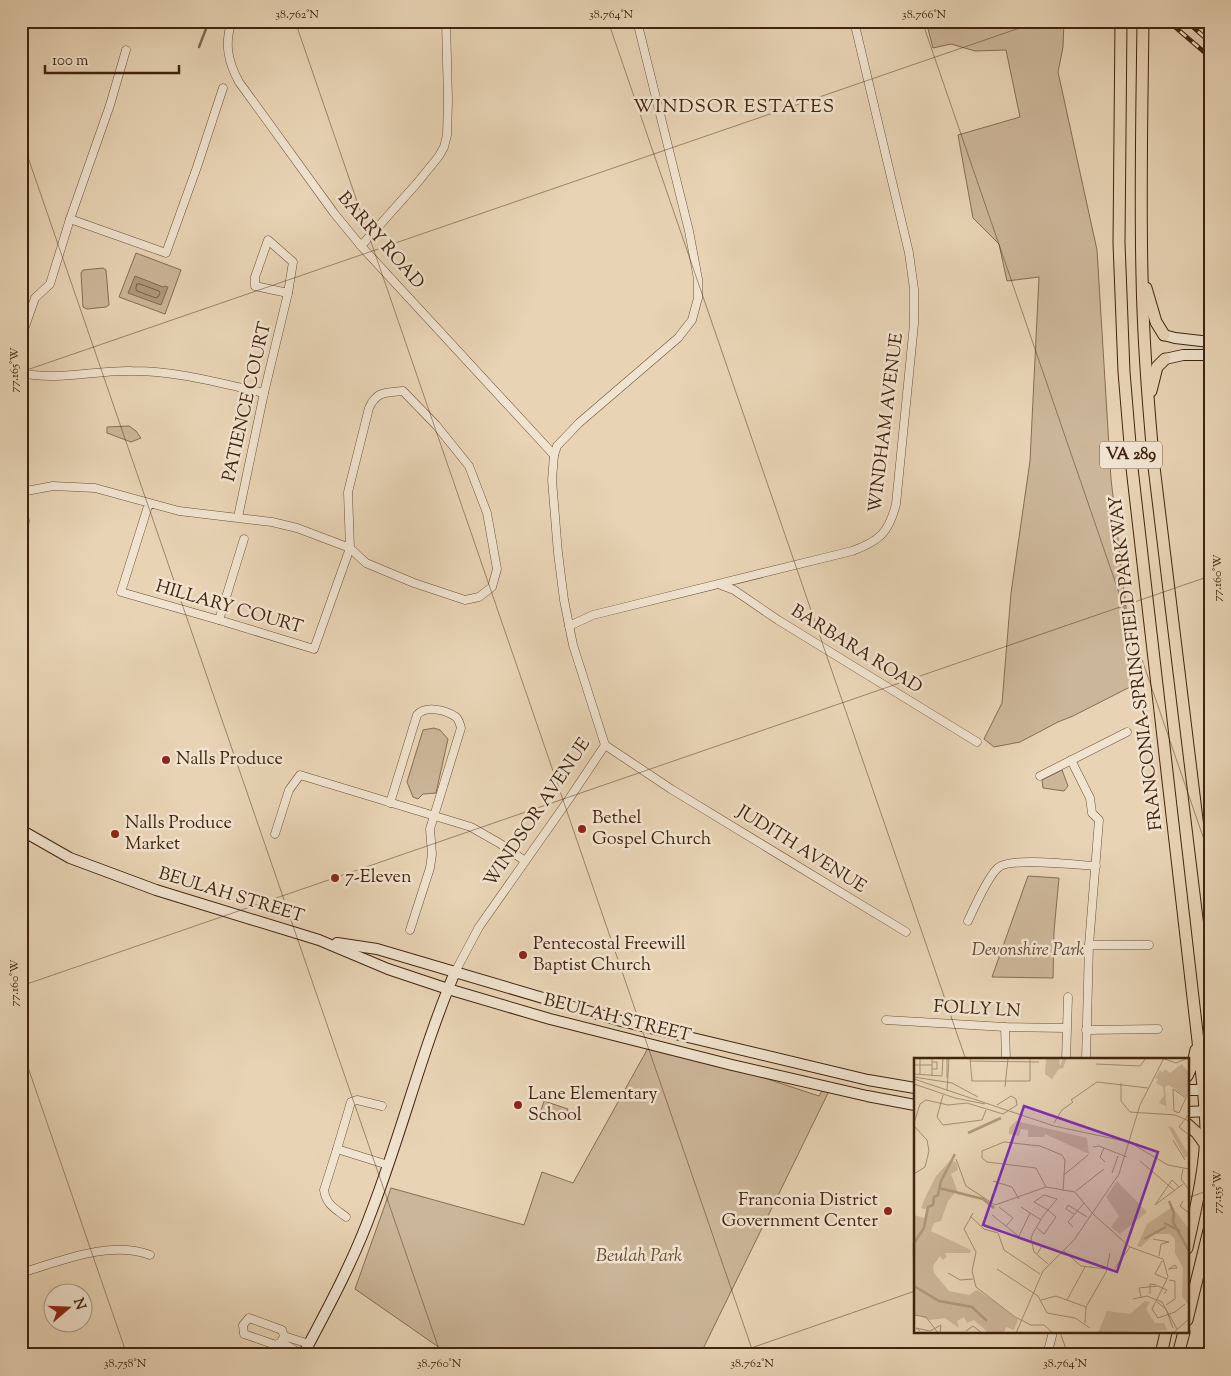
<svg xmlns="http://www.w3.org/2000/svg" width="1231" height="1376" viewBox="0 0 1231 1376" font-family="'Sorts Mill Goudy',serif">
<rect width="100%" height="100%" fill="#e8d4b5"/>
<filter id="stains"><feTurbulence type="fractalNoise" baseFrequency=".004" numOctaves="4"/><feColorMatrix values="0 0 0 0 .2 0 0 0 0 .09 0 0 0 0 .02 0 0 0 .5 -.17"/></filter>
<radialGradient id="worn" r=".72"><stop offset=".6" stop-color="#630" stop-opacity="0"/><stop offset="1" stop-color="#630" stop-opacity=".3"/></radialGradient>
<g fill="#ccb699" stroke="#866d54">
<path d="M926 21H1064L1063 47 1058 72 1097 250 1111 479 1127 616 1132 686 1073 716 1058 722 1020 742 994 747 984 739 1002 703 1011 593 1030 461 1039 277 1007 281 999 244 973 218 958 135 1020 117 1006 50 975 51 951 44 933 48Z"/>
<path d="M136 253 181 270 165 314 119 297Z"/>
<path d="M103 268 106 270 109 305 106 307 87 309 83 307 81 273 83 270Z"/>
<path d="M129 426 136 431 141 438 131 442 107 433V427Z"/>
<path d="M434 728 440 730 448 739 436 793 423 794 418 799 413 797 407 782 423 730Z"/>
<path d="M1062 770 1068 786 1064 791 1043 788 1042 780Z"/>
<path d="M1028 876 1059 878 1054 931 1053 978 992 977Z"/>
<path d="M652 1041 819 1096 824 1087 830 1089 700 1355H450L355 1289 391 1188 524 1225 542 1172 573 1183Z"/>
<path d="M544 1101 568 1109 564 1122 540 1114Z"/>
</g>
<path fill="#af987c" stroke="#836a50" d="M135 276 163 287 164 286 168 287 161 305 128 293Z"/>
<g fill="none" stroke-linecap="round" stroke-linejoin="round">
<path stroke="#785e45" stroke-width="1" d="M137 284H140L159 291 160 293 158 297 156 298 137 291 136 289Z"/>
<g stroke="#836a50" stroke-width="2.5">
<path d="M199 47 209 21"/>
<path d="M1207 207 1210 206"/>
</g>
<g stroke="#6b5038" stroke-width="9">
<g id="street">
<path d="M232 21C224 43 228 62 239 82L334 213 361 246 554 455"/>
<path d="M70 219 166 253 197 167 223 88"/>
<path d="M268 240 293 262 288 293 255 286V277Z"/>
<path d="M361 246 418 182 439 156 444 147 447 135 448 100 446 21"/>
<path d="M21 338 35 298 50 284 70 219 110 105 126 50"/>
<path d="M21 373C59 381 94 370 132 371 177 371 220 383 264 393"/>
<path d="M403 391 436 425 469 466 487 513 497 569 492 587 479 597 465 600 414 583 366 563 350 548 348 492 369 408C377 390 387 393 403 391Z"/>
<path d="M21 492 53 486 95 488 179 511 272 522 297 528 350 548 314 649 219 620 121 592 149 503"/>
<path d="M21 501 25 521 21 547"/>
<path d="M238 517 264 393 288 293"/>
<path d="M721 585 734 590 778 620 977 742"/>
<path d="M219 620 244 539"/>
<path d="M569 626 593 615 852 551C880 541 889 532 896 504L914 324V289L909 253 854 21"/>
<path d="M605 745 671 789 906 932"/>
<path d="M1071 760 1090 798 1092 813 1099 820 1089 945 1086 1060"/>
<path d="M1040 776 1127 732"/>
<path d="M390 803 417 715C426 705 446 710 456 717 459 720 460 724 461 728L430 829 432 854 430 868 410 930"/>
<path d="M275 834 289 790 300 775 471 827 499 843 525 861"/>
<path d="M968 921C974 908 989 874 999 867 1012 857 1077 865 1096 866"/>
<path d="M1089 945H1149"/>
<path d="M455 972 479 927 569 799 605 745 573 645 564 600 558 553 552 480 554 455 557 446 579 423 678 338 692 320 698 298V279L689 231 637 21"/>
<path d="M886 1020 1005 1027 1066 1028"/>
<path d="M1005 1027 1006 1060"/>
<path d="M1086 1030 1158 1029"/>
<path d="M1066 1060 1068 997"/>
<path d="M382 1106 357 1100 351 1102 337 1149 388 1165"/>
<path d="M337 1149 324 1190C326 1205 336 1209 346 1217"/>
<path d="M21 1273C61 1261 109 1240 150 1255"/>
<path d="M284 1336 281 1342 276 1345 244 1334 243 1325 249 1318 282 1330 284 1336 309 1344"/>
<path d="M281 1342 303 1355"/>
<path d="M26 1354 50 1355"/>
<path d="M1047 1355 1053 1332"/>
</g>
</g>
<g stroke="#41240e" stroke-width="12">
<g id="secondary">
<path d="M1164 335 1175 338 1210 342"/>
<path d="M1165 359 1183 355H1210"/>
<path d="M21 830 70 858 156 890 319 940 388 969 448 989 550 1019 732 1065 867 1096 915 1105"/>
<path d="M337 943 377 949 621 1021 868 1080 915 1088"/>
<path d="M1187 1090H1210"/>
<path d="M1187 1112 1210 1111"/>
<path d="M303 1355C328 1308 354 1260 372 1210 402 1132 422 1050 455 972"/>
</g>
</g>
<g stroke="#41240e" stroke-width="13">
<g id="primary">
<path d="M1121 21 1119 243 1124 372 1132 468 1198 1041C1201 1071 1206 1103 1206 1133 1205 1172 1195 1211 1187 1248"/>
<path d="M1143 21C1142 106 1140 190 1142 275 1143 339 1148 403 1154 467L1210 926"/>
<path d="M1146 288 1156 322 1164 335"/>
<path d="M1151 391 1157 367 1165 359"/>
<path d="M1187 1076 1193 1063 1196 1050"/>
<path d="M1187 1124 1197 1133 1205 1144"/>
<path d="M1187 1320 1210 1226"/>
<path d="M1161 1355 1166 1332"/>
<path d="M1178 1355 1184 1332"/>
</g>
</g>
<use href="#street" stroke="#f0e3cf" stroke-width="8"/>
<use href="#secondary" stroke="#f0e3cf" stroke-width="10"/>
<use href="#primary" stroke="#e8d4b5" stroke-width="11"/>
<g stroke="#41240e" stroke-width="4.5">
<g id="rail">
<path d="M1168 21 1210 57"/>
<path d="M1186 21 1210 42"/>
</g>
</g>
<use href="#rail" stroke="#f0e3cf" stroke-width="2.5" stroke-dasharray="8" stroke-linecap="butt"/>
</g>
<path fill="none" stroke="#41240e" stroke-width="1" stroke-opacity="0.45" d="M295 21 754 1355M608 21 966 1060M922 21 1210 857M21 137 441 1355M21 372 1040 21M21 986 1210 576M21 1047 127 1355M1187 1198 1210 1190M1060 1332 1068 1355M731 1355 915 1291"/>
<g fill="#8f2418" stroke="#f0e3cf" stroke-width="2">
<circle cx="166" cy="760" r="5"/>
<circle cx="582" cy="829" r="5"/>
<circle cx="115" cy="834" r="5"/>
<circle cx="335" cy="878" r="5"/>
<circle cx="523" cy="955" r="5"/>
<circle cx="518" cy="1105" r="5"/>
<circle cx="888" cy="1211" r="5"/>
</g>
<g text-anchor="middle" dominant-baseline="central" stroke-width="5" stroke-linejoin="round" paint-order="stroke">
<rect fill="#f0e3cf" stroke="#765d48" stroke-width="1" x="1100" y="441.5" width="62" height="27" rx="4"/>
<g font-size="16" font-weight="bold" fill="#41240e">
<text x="1131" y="455">VA 289</text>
</g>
<g font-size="18" fill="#41240e" stroke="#f0e3cf">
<text transform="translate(380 241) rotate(49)">BARRY ROAD</text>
<text transform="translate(248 402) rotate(-77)">PATIENCE COURT</text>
<text transform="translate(887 423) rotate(-83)">WINDHAM AVENUE</text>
<text transform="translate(229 608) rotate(16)">HILLARY COURT</text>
<text transform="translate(856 650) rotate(32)">BARBARA ROAD</text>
<text transform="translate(1137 663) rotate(-97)">FRANCONIA-SPRINGFIELD PARKWAY</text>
<text transform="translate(538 813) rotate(-56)">WINDSOR AVENUE</text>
<text transform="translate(801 850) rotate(32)">JUDITH AVENUE</text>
<text transform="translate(231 896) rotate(17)">BEULAH STREET</text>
<text transform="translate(977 1010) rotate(3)">FOLLY LN</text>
<text transform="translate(617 1019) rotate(14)">BEULAH STREET</text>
</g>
<g font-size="18" fill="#41240e" stroke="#f0e3cf" text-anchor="start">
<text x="176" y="760">Nalls Produce</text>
<text x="592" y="819">Bethel<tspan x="592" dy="21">Gospel Church</tspan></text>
<text x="125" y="824">Nalls Produce<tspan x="125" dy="21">Market</tspan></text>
<text x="345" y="878">7-Eleven</text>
<text x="533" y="945">Pentecostal Freewill<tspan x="533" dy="21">Baptist Church</tspan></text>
<text x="528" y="1095">Lane Elementary<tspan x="528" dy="21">School</tspan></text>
<text x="878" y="1201" text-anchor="end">Franconia District<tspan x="878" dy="21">Government Center</tspan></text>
</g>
<g font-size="18" font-style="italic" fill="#644831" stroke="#f0e3cf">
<text x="1028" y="951">Devonshire Park</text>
<text x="639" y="1257">Beulah Park</text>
</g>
<g font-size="19" letter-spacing="1" fill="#41240e" stroke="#f0e3cf">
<text x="734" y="107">WINDSOR ESTATES</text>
</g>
</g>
<g transform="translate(914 1058)">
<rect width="275" height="275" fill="#e8d4b5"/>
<path d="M132 0H145L146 8 149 0H153L149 10 145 11 138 21 131 16ZM268 6 275 15V41L255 27 251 29 253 56 252 48 245 45 250 37 249 29 242 25 244 21 241 20 246 12 248 15 251 11 256 15ZM102 63 173 80 175 96 131 76 130 79H114V72L107 71 105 78 95 76V70ZM254 68 259 70 275 97 271 100ZM37 102 43 105 44 112 37 116 43 132 34 143 27 163 20 165 17 173 57 192 56 195H31L33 199 29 202 26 198 19 208 20 215 35 233 55 237 63 232 80 243 104 262 100 272 92 269 90 275H75L60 262 53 265 50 259 43 263 45 270 31 260 16 262 0 256V157L10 160 13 152 7 150 12 138 22 118ZM203 123 233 154 206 176 197 169 205 158 192 139ZM258 149 275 171V248L268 238 269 210 261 195V181L256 176H240L227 189 223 188 233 166ZM231 243 236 244 232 251 241 265H250L253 272 184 275 193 253 216 256Z" fill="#ccb699"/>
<path fill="none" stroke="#af987c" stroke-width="2.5" d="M54 75 87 60M25 130 69 141 80 150M255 143 260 155 259 164 275 193M250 165 266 173M230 181 252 169M0 198V185L10 170 14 149 19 147 20 139 24 137 27 123 41 96M0 228 25 243 58 249 73 263"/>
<path fill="none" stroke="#a58e72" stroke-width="1" d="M33 0V20M56 0 58 23H116V0M248 0 262 5 274 0M56 3 125 4M182 6 226 8 232 0M0 7H18M18 11H23V4H18M0 16 28 18 29 0M6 16V0M18 18V0M0 19 38 25 64 39M0 21 140 68 215 84 254 107 275 111M207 25V43L216 54 261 57 275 63M0 26 41 40 71 46M91 29 94 0M259 31 272 40 265 55 260 53ZM33 33 35 0M29 37 23 59 29 67 68 62 72 52M157 42 183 24 234 30M83 47 97 38 102 41 103 47M275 56 265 69 275 77M0 65 6 46 12 42 34 47 53 45 89 56 103 47M140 65 148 52 159 44 157 42M0 68 13 82 15 93 11 109 0 116M259 82 271 102M179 89 185 88 213 99M190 90 186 99 191 104M42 101 52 128 81 147 132 129M226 103 260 132M269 111 267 121 275 132M198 115 204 98M150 117 174 97M79 123 98 129 105 141M132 129 161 134 179 156 216 189 249 201 254 219 238 251 244 260 261 254 271 246M132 129 122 110 73 104 68 100V93L90 84 126 88 148 97 151 102 149 133M265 129 241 147 258 122 265 129 269 126M162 133 190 111M130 137 143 141 134 152 120 144ZM269 143 266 148 275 155M85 149 99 160 92 168M107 149 127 162M59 155 50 171 62 194 58 213 62 229 101 259 117 267H130L139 275M160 156 152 151 154 147 173 159M78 157 108 181 128 188 123 196M56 158 70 171 84 175 90 192 126 216M159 169 154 164 170 145M123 170 130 176 142 159 134 152 129 158 119 175 117 180 120 194 134 206M105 178 116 155M239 181 255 184 247 186 245 198M150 193 167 208 193 211M248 203 241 216 253 221M201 210 216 189M83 211 124 238 133 255 161 260 176 270M254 211 263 210 261 207 256 210M34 215 46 222 59 221M236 236V226L242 227M227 239 225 230 244 228 253 232 250 236M219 241 233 238 248 244 263 271M127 242 142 238 172 249M153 242 171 209M243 244 252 251 259 270M252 247 261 241V223L255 222M0 257 12 259 24 275M171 265 172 249 192 214 196 195M6 273 2 270 16 273 27 267 26 275M52 273 59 268 68 275M102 275 129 213 160 182 205 116 226 47 250 0M259 275 275 261"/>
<path fill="#7b2cbf" fill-opacity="0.15" stroke="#7b2cbf" stroke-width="2.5" d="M110 48 244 94 203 214 69 167Z"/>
<rect width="275" height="275" fill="none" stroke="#41240e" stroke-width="2.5"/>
</g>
<rect width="1231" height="1376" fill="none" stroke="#e8d4b5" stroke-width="55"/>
<g transform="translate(68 1308) rotate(71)"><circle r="24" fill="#f0e3cf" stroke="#aa9782"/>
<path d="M0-4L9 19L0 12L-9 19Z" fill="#8f2418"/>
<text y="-8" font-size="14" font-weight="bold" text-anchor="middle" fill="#41240e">N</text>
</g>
<path d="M45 65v8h134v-8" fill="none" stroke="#41240e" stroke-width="2.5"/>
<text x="52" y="65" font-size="15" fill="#41240e" stroke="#f0e3cf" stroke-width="4" paint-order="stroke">100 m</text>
<rect x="28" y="28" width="1176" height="1320" fill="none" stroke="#41240e" stroke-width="2"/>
<g font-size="12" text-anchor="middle" fill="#41240e">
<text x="297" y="18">38.762°N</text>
<text x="611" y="18">38.764°N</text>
<text x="924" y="18">38.766°N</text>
<text transform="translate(14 370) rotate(-90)" y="4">77.165°W</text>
<text transform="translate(1217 578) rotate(-90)" y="4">77.160°W</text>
<text transform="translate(14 983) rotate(-90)" y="4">77.160°W</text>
<text transform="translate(1217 1192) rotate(-90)" y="4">77.155°W</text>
<text x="125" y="1367">38.758°N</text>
<text x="439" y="1367">38.760°N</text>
<text x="752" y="1367">38.762°N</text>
<text x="1065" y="1367">38.764°N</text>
</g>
<rect width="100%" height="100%" filter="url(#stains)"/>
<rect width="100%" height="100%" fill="url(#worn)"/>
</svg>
